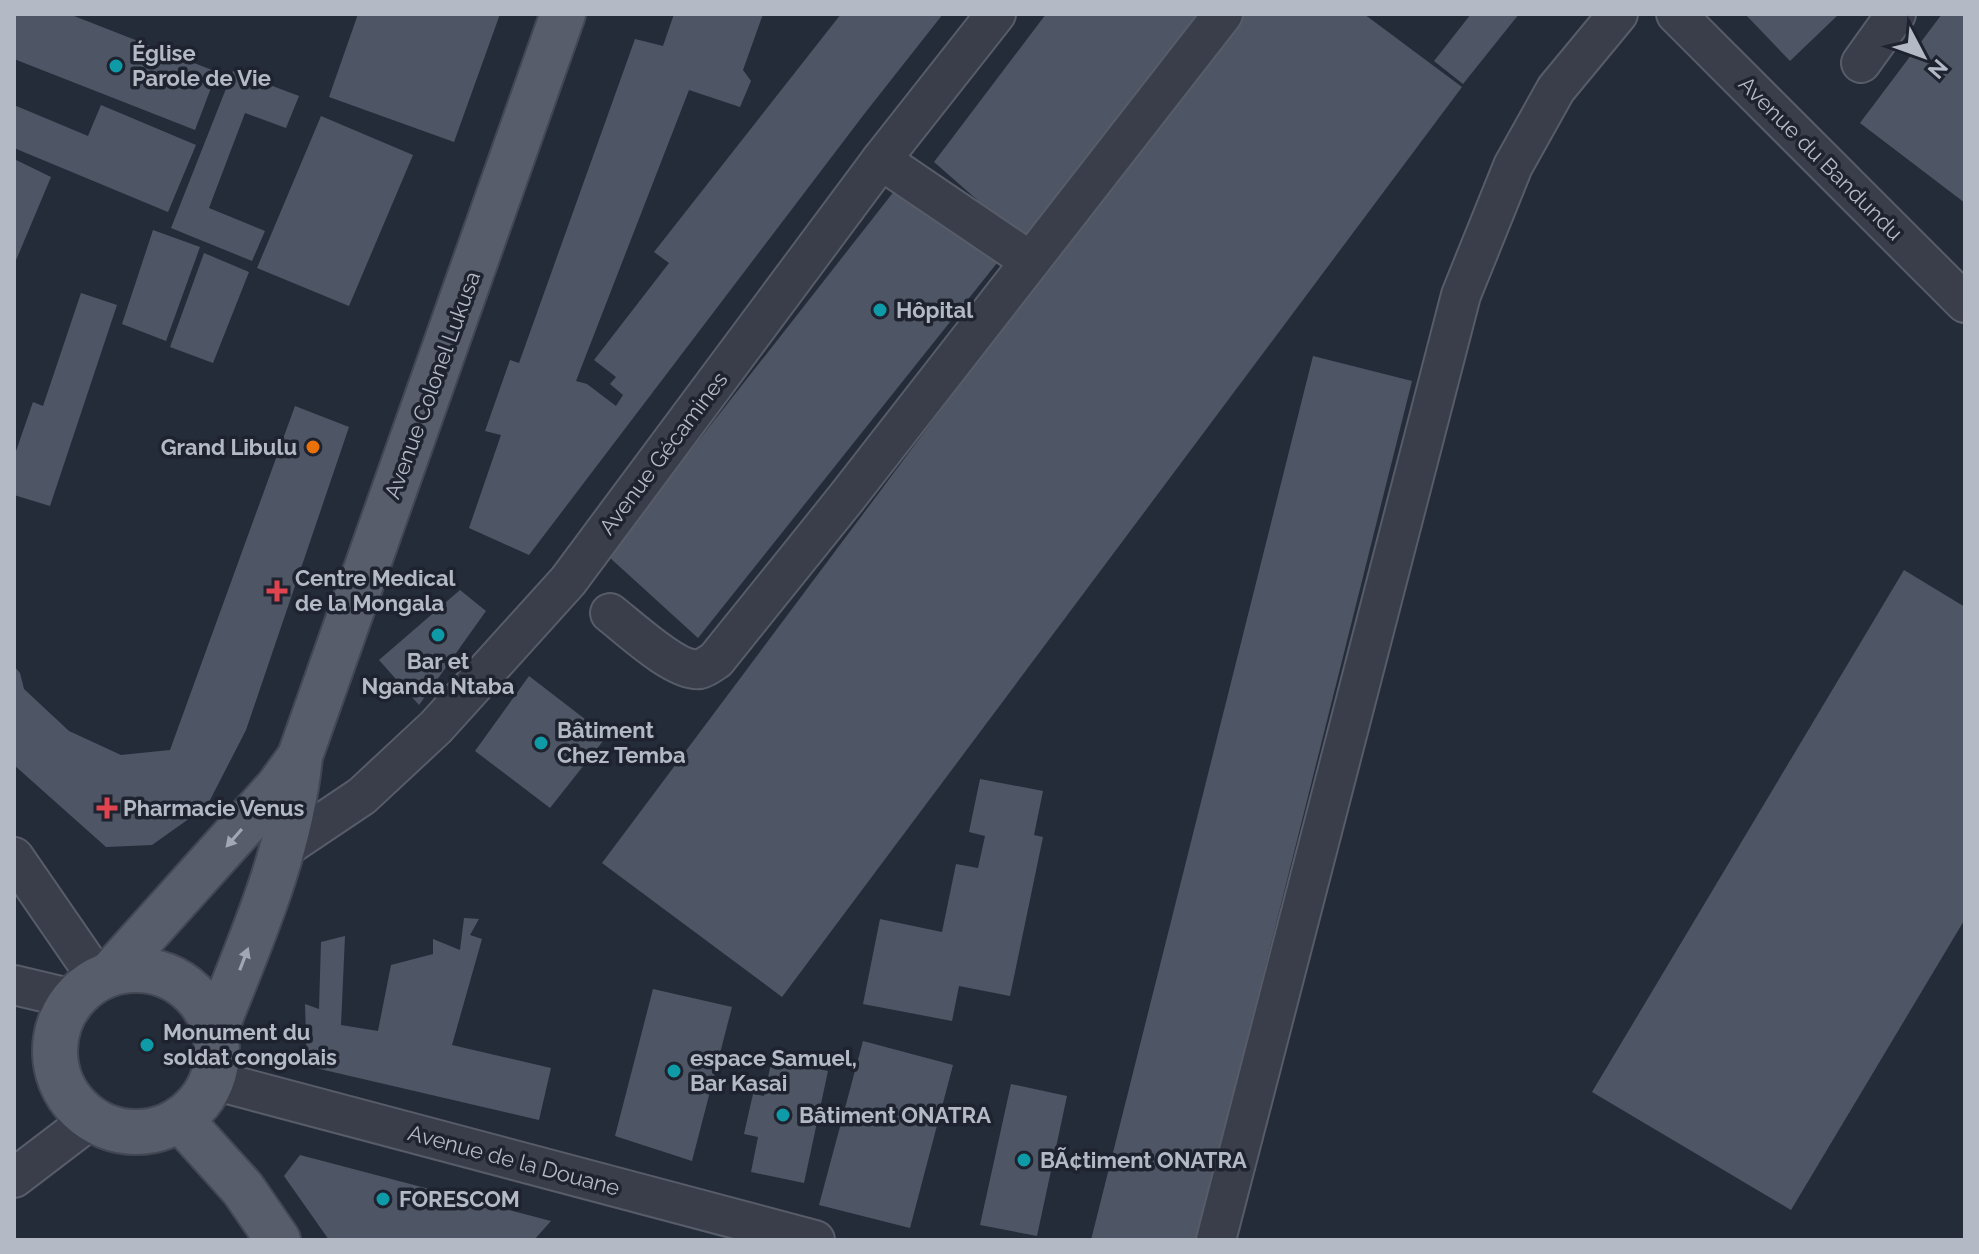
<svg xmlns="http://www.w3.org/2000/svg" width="1979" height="1254" viewBox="0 0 1979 1254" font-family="Raleway,sans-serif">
<rect width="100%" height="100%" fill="#252c39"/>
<g fill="#4e5665">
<path d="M14 14H69L217 72 195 130 14 59Z"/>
<path d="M358 14H500L454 142 329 97Z"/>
<path d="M674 14H763L743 70 751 81 740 107 689 90 576 381 587 384 616 406 623 395 610 384 616 377 594 360 669 263 654 252 841 14H943L865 113 529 555 469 528 501 435 485 431 510 360 519 363 635 39 663 46Z"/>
<path d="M1046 14H1199L1029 245 934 162Z"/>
<path d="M1237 14H1364L1462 87 782 997 602 863Z"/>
<path d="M1471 14H1519L1463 84 1434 61Z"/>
<path d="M1745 14H1839L1790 61Z"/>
<path d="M1942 14H1965V203L1860 123Z"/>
<path d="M233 71 299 96 286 128 245 113 209 208 265 231 252 261 171 228Z"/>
<path d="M14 105 88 136 101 105 196 145 168 212 14 148Z"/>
<path d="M321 116 413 155 349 306 257 268Z"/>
<path d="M14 159 51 177 14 265Z"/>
<path d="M899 185 1001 258 698 638 608 556Z"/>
<path d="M153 230 200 247 166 341 122 324Z"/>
<path d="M204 253 249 272 213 363 170 347Z"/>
<path d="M81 293 117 305 50 506 14 495V457L33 402 43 406Z"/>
<path d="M1313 356 1412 381 1197 1240H1091Z"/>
<path d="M295 406 349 427 246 730 207 806 152 845 106 847 14 765V666L20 673 24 689 69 731 121 755 170 750Z"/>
<path d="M1904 570 1965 607V919L1791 1210 1592 1092Z"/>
<path d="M460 590 486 611 419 705 379 660Z"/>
<path d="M529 676 607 736 550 808 475 751Z"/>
<path d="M980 779 1043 791 1034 835 1043 837 1010 996 959 986 952 1021 863 1004 880 919 942 932 956 864 978 868 985 836 969 832Z"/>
<path d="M464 918 479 919 470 935 482 939 452 1045 551 1068 539 1120 307 1066 305 1004 319 1009 321 942 345 936 341 1025 378 1031 391 965 433 954V939L460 950Z"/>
<path d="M653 989 732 1007 692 1161 615 1136Z"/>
<path d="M863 1041 953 1065 910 1228 819 1205Z"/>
<path d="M772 1059 828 1071 804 1183 751 1172 758 1137 744 1134 753 1094 764 1096Z"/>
<path d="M1011 1084 1067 1096 1037 1236 980 1225Z"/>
<path d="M300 1155 551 1221 534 1240H329L284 1176Z"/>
</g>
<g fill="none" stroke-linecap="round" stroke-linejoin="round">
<g stroke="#575c68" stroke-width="42">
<g id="minor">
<path d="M1676 14 1965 303"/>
<path d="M1861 63 1896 14"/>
<path d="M881 160 1030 261"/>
<path d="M610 613C628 627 677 673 700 669 705 668 711 663 716 660L847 497 1223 14"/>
<path d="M283 849 362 796 436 727 568 581 881 160 996 14"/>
<path d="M14 857 98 979"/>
<path d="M14 985 73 999"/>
<path d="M213 1080 815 1240"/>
<path d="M14 1178 90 1120"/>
<path d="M1216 1240 1461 295 1513 166 1556 89 1618 14"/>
</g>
</g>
<g stroke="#424753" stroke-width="48">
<g id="major">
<circle cx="136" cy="1051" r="81"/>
<path d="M111 973 278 787 299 758"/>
<path d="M215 1031C250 942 291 852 300 756L563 14"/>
<path d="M180 1119 243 1189 278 1240"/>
</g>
</g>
<use href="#minor" stroke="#393e4a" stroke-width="38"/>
<use href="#major" stroke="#575d6a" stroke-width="44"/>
</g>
<defs><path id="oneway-solid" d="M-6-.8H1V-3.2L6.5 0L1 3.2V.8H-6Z" transform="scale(2)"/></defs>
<g fill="#a1a7b4">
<use href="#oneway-solid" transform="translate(234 838) rotate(131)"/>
<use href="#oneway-solid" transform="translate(244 959) rotate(-69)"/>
</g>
<g fill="#0f9aa8" stroke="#1e232f" stroke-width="3">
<circle cx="116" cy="66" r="8"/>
<circle cx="880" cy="310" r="8"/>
<circle cx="438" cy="635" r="8"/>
<circle cx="541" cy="743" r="8"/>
<circle cx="147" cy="1045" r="8"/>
<circle cx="674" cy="1071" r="8"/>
<circle cx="783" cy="1115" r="8"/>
<circle cx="1024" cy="1160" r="8"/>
<circle cx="383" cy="1199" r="8"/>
</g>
<circle fill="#e8710a" stroke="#1e232f" stroke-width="3" cx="313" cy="447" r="8"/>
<g fill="#e0444e" stroke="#1e232f" stroke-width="3">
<path d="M273 579h8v8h8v8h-8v8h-8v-8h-8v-8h8z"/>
<path d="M103 796h8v8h8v8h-8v8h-8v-8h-8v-8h8z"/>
</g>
<g text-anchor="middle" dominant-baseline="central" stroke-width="7" stroke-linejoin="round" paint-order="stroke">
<g font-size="22" font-weight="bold" fill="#b4b9c6" stroke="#1e232f" text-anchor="start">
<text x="132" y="53">Église<tspan x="132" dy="25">Parole de Vie</tspan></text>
<text x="896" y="310">Hôpital</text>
<text x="297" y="447" text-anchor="end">Grand Libulu</text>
<text x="295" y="578">Centre Medical<tspan x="295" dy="25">de la Mongala</tspan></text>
<text x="438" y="661" text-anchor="middle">Bar et<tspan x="438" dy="25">Nganda Ntaba</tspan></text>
<text x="557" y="730">Bâtiment<tspan x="557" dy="25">Chez Temba</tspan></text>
<text x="123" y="808">Pharmacie Venus</text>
<text x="163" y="1032">Monument du<tspan x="163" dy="25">soldat congolais</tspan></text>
<text x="690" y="1058">espace Samuel,<tspan x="690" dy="25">Bar Kasai</tspan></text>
<text x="799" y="1115">Bâtiment ONATRA</text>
<text x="1040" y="1160">BÃ¢timent ONATRA</text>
<text x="399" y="1199">FORESCOM</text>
</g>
<g font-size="22" fill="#b4b9c6" stroke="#1e232f">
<text transform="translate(1821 158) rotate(45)">Avenue du Bandundu</text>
<text transform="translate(432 385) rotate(-70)">Avenue Colonel Lukusa</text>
<text transform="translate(663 453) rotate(-53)">Avenue Gécamines</text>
<text transform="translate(514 1160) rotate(15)">Avenue de la Douane</text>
</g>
</g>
<rect width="1979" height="1254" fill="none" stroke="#b4b9c6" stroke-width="32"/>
<g transform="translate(1923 56) rotate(131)" stroke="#1e232f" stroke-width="6" paint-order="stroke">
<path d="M0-6L14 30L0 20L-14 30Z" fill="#b4b9c6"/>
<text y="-12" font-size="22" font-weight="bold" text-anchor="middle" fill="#b4b9c6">N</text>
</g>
</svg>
